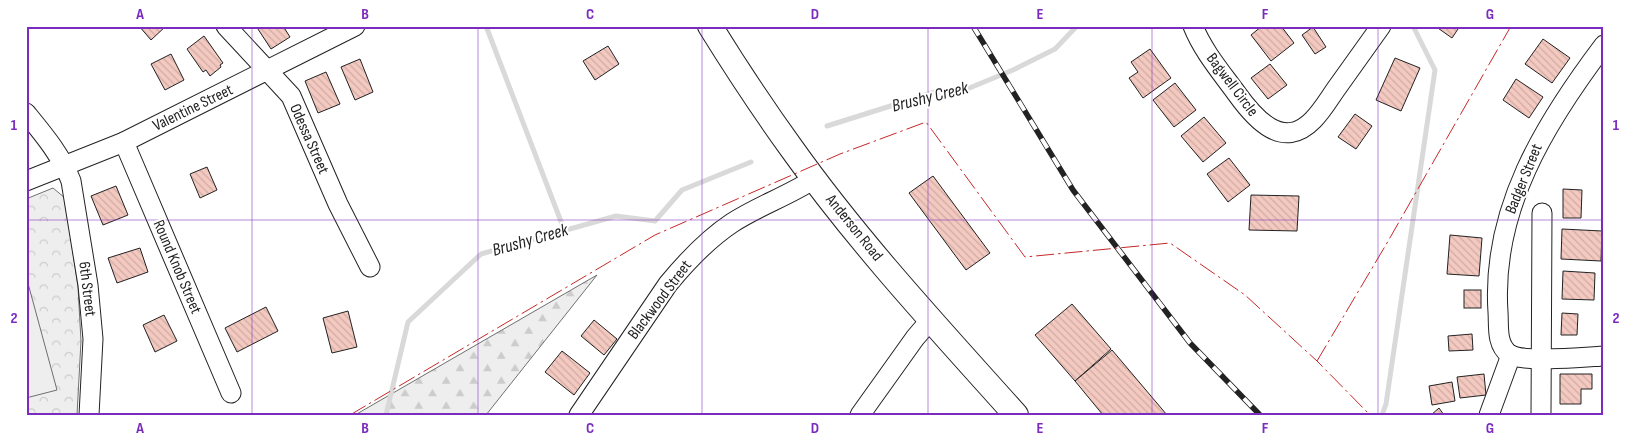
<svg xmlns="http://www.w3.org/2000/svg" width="1630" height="441" viewBox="0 0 1630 441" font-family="'Sofia Sans Condensed',sans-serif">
<defs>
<pattern id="forest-firs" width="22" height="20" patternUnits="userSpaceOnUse" patternTransform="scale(1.25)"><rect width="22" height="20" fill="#eee"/><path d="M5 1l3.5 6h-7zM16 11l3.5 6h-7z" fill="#ccc"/></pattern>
<pattern id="park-crowns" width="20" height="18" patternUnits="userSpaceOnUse" patternTransform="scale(1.25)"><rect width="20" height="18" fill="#eee"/><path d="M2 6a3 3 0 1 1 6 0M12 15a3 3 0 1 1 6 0" fill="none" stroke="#ccc"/></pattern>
<pattern id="building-back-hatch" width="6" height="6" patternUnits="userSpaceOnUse" patternTransform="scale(1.25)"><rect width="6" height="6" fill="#f3c9c0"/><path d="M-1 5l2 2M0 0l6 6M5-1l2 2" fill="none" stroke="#d0aca5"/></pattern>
</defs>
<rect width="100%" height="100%" fill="#fff"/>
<path fill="url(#forest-firs)" stroke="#6f6f6f" d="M597 275 486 415H355Z"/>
<path fill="url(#park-crowns)" stroke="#6f6f6f" d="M53 188 65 198 78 287 81 341 77 415H26V199Z"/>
<path fill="#eee" stroke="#6f6f6f" d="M26 276 57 390 26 398Z"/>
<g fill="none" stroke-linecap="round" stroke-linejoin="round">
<g stroke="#d9d9d9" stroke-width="5">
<path d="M486 26 565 232"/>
<path d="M827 126 935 92 967 89 1013 70 1055 49 1077 26"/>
<path d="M386 415 408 322 481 254 616 216 655 221 682 190 751 162"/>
<path d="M1382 415 1386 404 1435 70 1413 26"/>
</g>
</g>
<g fill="url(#building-back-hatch)" stroke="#222">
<path d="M139 26H166L151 40Z"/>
<path d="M256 26H283L290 37 271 49Z"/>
<path d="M1262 26H1281L1294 43 1271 61 1251 35Z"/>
<path d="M1435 26H1460L1452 38Z"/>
<path d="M1313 27 1326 47 1315 54 1302 35Z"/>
<path d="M204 36 223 63 220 65 221 67 210 76 206 70 203 72 187 49Z"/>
<path d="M1543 39 1570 58 1552 83 1525 64Z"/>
<path d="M608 46 619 64 595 80 583 61Z"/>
<path d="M1150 49 1171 78 1143 98 1129 78 1138 72 1131 62Z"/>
<path d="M171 54 184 80 165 90 151 64Z"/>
<path d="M1395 58 1420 68 1401 111 1376 100Z"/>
<path d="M360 59 373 92 355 100 341 67Z"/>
<path d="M1270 64 1287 85 1268 99 1251 78Z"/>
<path d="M326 72 340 104 318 113 305 81Z"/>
<path d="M1516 79 1543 97 1529 118 1503 100Z"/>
<path d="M1175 83 1196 110 1174 127 1153 100Z"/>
<path d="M1355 114 1372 126 1356 149 1338 137Z"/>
<path d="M1204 117 1226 143 1203 162 1181 136Z"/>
<path d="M1229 158 1250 185 1228 202 1207 174Z"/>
<path d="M207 167 217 190 200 198 190 174Z"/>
<path d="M933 176 990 253 966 270 909 193Z"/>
<path d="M116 186 128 215 103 225 91 196Z"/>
<path d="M1563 189 1582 190 1581 218H1563Z"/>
<path d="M1251 195 1299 196 1297 231 1249 230Z"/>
<path d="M1562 229 1602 231 1601 261 1561 259Z"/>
<path d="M1450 235 1482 238 1479 276 1447 274Z"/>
<path d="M140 248 148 272 117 283 108 258Z"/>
<path d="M1563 271 1595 273 1594 300 1562 299Z"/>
<rect x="1464" y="290" width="17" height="18"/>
<path d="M1072 304 1111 349 1075 381 1035 335Z"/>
<path d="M266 307 278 331 237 352 225 328Z"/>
<path d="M348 311 357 347 332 353 323 318Z"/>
<path d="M1562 313 1578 314 1577 335H1561Z"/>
<path d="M164 315 177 341 155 352 143 325Z"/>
<path d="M594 320 617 339 604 355 581 336Z"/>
<path d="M1472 334 1473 350 1449 351 1448 336Z"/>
<path d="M1112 350 1167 415H1103L1075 381Z"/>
<path d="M562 351 590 373 574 395 545 372Z"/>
<path d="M1484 374 1486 395 1460 398 1457 377Z"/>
<path d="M1560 374H1592V389H1581V404H1560Z"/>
<path d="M1452 382 1455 401 1432 405 1429 386Z"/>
<path d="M1439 408 1444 415H1431Z"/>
</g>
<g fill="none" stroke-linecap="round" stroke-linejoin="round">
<g stroke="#222" stroke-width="21">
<g id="minor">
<path d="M226 26 291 96 338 204 370 267"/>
<path d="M1193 26C1203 51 1221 72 1237 94 1255 119 1283 151 1313 120 1322 111 1329 99 1336 89 1351 68 1366 47 1381 26"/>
<path d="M1604 45C1545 123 1491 210 1498 312 1499 326 1496 344 1509 354 1522 363 1586 357 1604 356"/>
<path d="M26 113C44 135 61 155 71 181L88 285 93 339 89 415"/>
<path d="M124 142 231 393"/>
<path d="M26 181 124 142 355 26"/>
<path d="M579 415 668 284C687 261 708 239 732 223 758 206 788 196 814 179"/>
<path d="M860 415 915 338 932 318"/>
<path d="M1489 415 1511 355"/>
<path d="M1541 415 1542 213"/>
</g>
</g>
<g stroke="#222" stroke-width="26">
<path id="major" d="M710 26C736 68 763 109 792 149 859 243 939 329 1016 415"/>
</g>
<use href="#minor" stroke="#fff" stroke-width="19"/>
<use href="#major" stroke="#fff" stroke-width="24"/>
<g stroke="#222" stroke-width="5.5">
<path id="rail" d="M973 26 1073 190 1190 343 1260 415"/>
</g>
<use href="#rail" stroke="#fff" stroke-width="4" stroke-dasharray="11" stroke-linecap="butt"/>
<g stroke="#c62828" stroke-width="1" stroke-dasharray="18 4 2.5 4" stroke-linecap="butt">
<path d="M1317 361 1387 243 1511 26"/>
<path d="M350 415 655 235 840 154 926 122 1025 257 1170 243 1245 295 1317 361 1370 415"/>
</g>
</g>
<path fill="none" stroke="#7b2cbf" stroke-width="1" stroke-opacity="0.55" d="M252 26V415M478 26V415M702 26V415M928 26V415M1152 26V415M1378 26V415M26 220H1604"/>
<g text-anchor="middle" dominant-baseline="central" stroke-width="4" stroke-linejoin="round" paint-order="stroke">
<g font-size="16" fill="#222" stroke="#fff">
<text transform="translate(1232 85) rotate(53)">Bagwell Circle</text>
<text transform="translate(193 108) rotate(-26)">Valentine Street</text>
<text transform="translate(309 139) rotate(66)">Odessa Street</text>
<text transform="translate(1524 179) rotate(-68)">Badger Street</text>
<text transform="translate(854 228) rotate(51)">Anderson Road</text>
<text transform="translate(177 267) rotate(67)">Round Knob Street</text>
<text transform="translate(87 289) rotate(83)">6th Street</text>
<text transform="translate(660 300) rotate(-53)">Blackwood Street</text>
</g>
<g font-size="18" font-style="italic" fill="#222" stroke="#fff">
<text transform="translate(930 97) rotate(-14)">Brushy Creek</text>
<text transform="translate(530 240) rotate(-16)">Brushy Creek</text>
</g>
</g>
<rect width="1630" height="441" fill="none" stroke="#ffffff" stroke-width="55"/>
<rect x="28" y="28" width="1574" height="386" fill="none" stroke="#7b2cbf" stroke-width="2"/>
<g font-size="16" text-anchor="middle" font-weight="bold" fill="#7b2cbf">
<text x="140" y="19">A</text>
<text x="365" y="19">B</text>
<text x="590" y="19">C</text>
<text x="815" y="19">D</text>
<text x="1040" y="19">E</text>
<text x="1265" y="19">F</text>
<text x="1490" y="19">G</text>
<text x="14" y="130">1</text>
<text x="1616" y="130">1</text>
<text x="14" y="323">2</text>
<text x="1616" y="323">2</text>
<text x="140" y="433">A</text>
<text x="365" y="433">B</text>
<text x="590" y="433">C</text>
<text x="815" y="433">D</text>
<text x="1040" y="433">E</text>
<text x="1265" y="433">F</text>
<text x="1490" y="433">G</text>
</g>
</svg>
